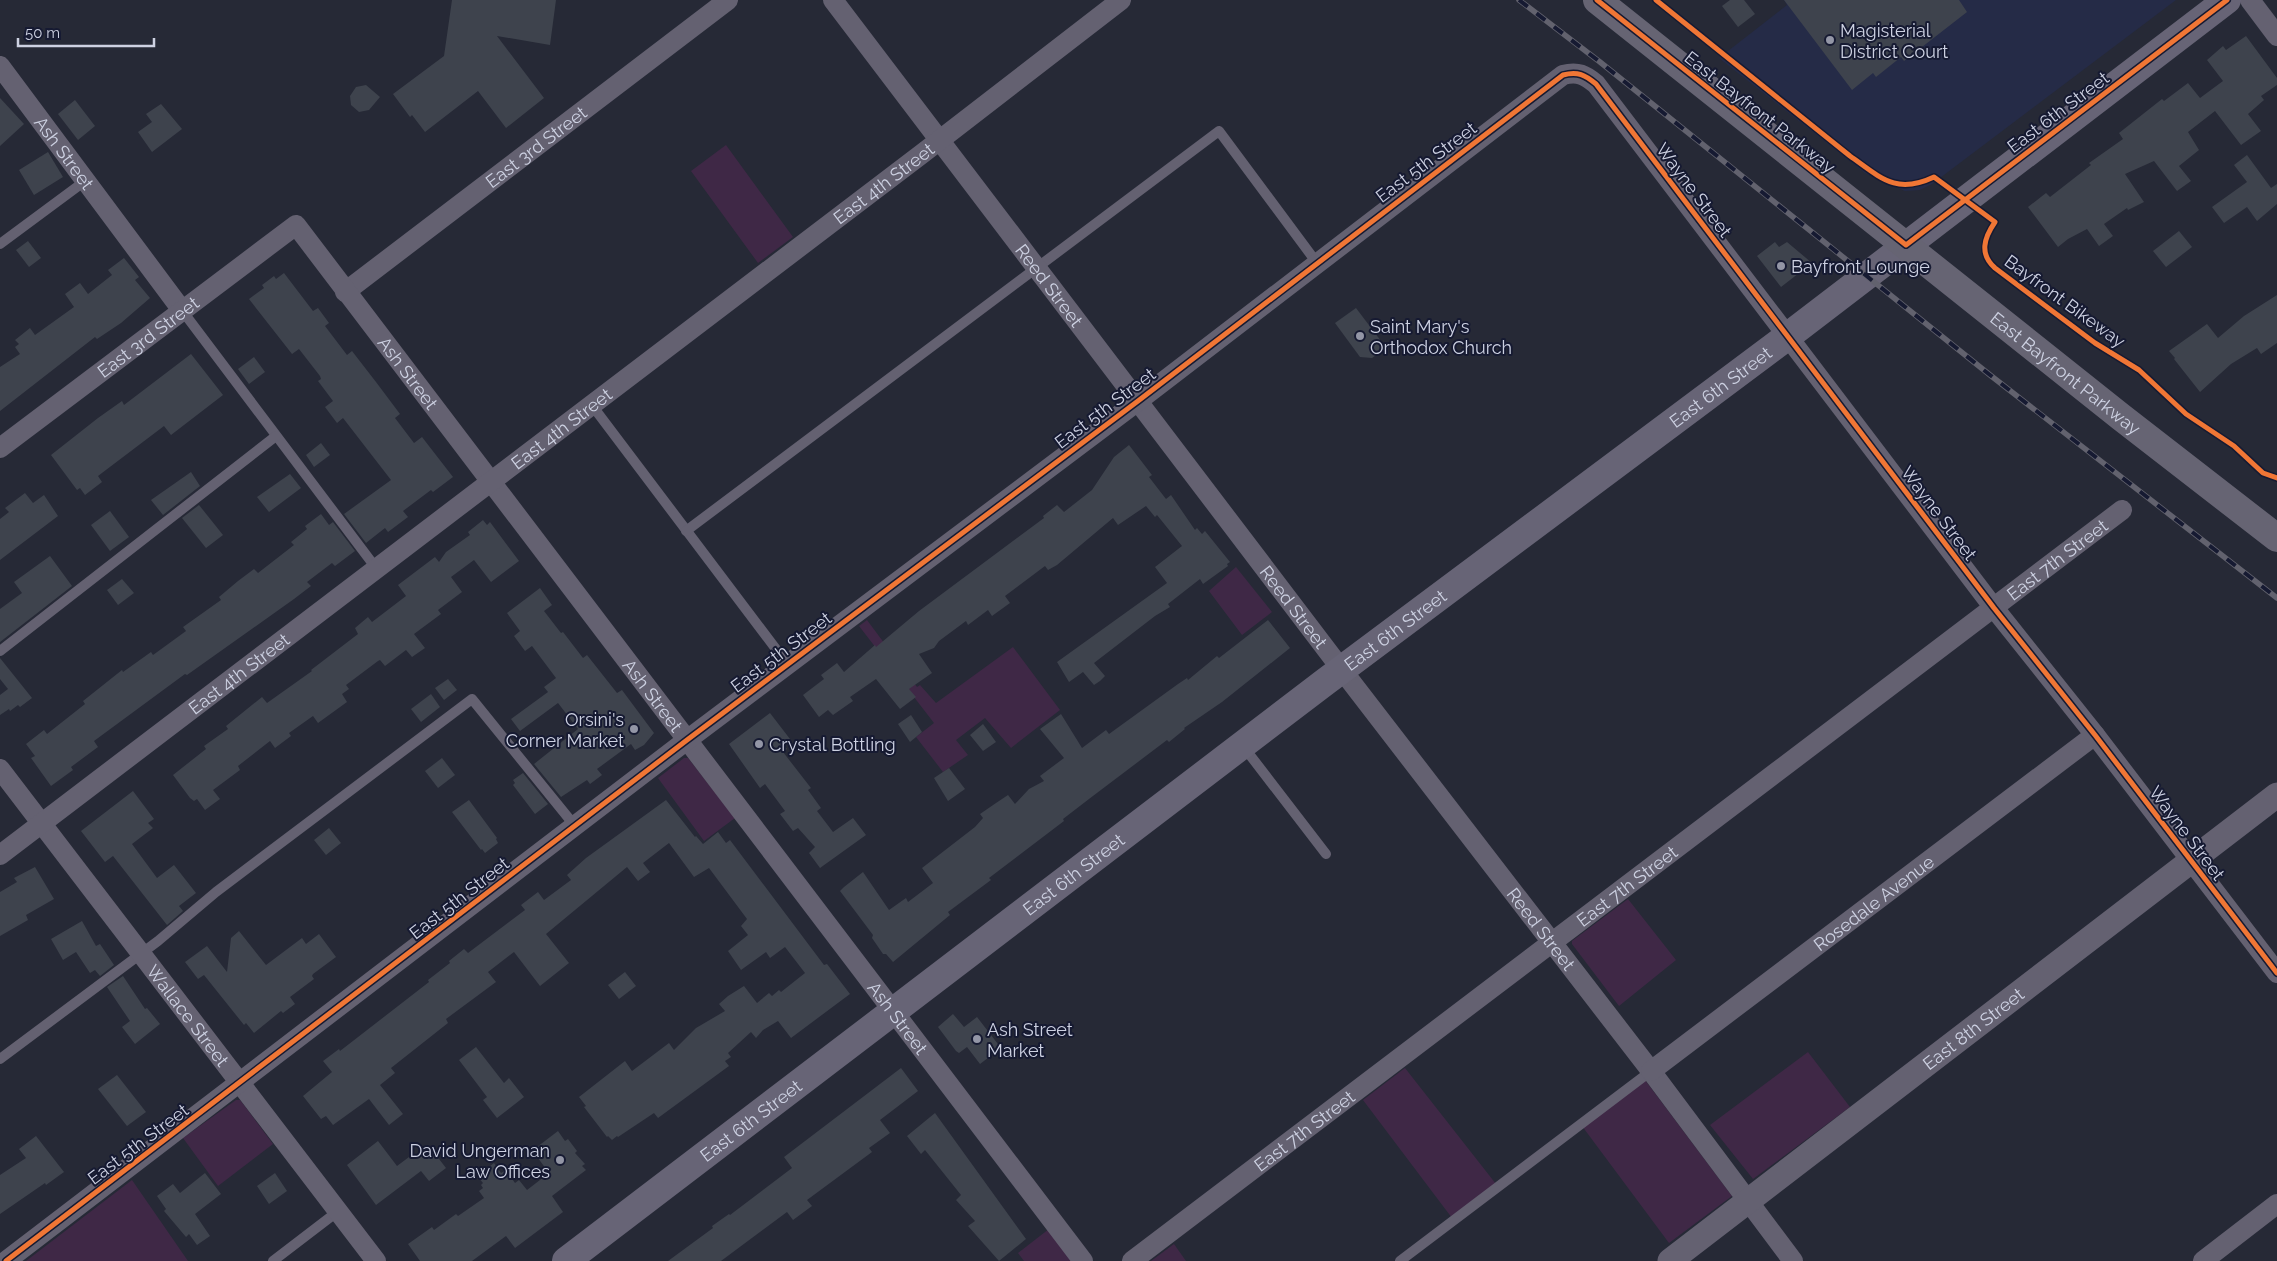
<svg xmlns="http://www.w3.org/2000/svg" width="2277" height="1261" viewBox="0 0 2277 1261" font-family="Raleway,sans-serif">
<rect width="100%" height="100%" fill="#262936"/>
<path fill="#252b47" d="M1784 0H2176L1932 184 1920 190 1905 191 1865 173 1719 58 1787 5Z"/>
<g fill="#3f2846">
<path d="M726 145 793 237 758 263 691 171Z"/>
<path d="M1236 567 1272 612 1242 635 1209 591Z"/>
<path d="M867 620 917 687 920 685 936 703 1013 647 1060 710 1011 748 985 718 956 740 968 755 943 772 916 737 934 723 859 626Z"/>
<path d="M684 758H688L735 818 704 841 658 778Z"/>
<path d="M1628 899 1676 960 1619 1006 1572 944V941Z"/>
<path d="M1808 1052 1850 1107 1753 1179 1710 1125Z"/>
<path d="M1405 1068 1496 1184 1452 1218 1363 1100Z"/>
<path d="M1645 1080 1732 1196 1669 1243 1582 1126Z"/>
<path d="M236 1100H240L244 1105 273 1144 218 1186 183 1138Z"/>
<path d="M132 1180 188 1261H26Z"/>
<path d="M1049 1229 1074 1261H1024L1018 1253Z"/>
<path d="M1174 1244 1186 1261H1151Z"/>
</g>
<g fill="#3e434d">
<path d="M452 0H556L550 45 497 36 544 98 506 128 478 91 425 132 412 115 410 117 393 94 444 56Z"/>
<path d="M1730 0H1744L1755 14 1738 27 1722 6Z"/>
<path d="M1784 0H1959L1967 12 1904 61 1901 57 1876 77 1873 73 1852 90Z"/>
<path d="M2246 36 2277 78V85L2261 96 2264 100 2248 114 2261 131 2241 145 2215 111 2188 132 2199 150 2179 166 2191 181 2177 191 2154 161 2125 174 2144 202 2128 210 2127 208 2104 224 2113 236 2099 246 2087 229 2068 239 2058 247 2028 207 2046 193 2050 197 2091 165 2089 163 2123 139 2119 133 2162 99 2164 101 2188 83 2200 98 2223 81 2207 60 2223 46 2226 50Z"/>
<path d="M366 85 380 97 369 110 359 112 351 105 350 96 356 87Z"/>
<path d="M0 98 24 124 0 146Z"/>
<path d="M75 100 95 126 78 140 58 114Z"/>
<path d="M161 104 182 129 152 152 138 132 152 122 146 114Z"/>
<path d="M48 152 63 177 34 195 19 170Z"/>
<path d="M2247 155 2271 188 2277 184V204L2257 221 2247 207 2224 223 2212 207 2247 182 2234 165Z"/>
<path d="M2179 231 2192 247 2166 267 2153 251Z"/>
<path d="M28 241 41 258 29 267 16 250Z"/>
<path d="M1775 242 1779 247 1787 242 1812 263 1781 287 1757 256Z"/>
<path d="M124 258 139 277 135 280 150 298 121 323 97 339 95 337 0 411V367L20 354 15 347 19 344 15 340 30 328 35 335 74 307 65 294 80 283 88 294 112 275 108 270Z"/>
<path d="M284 273 313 311 318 308 329 323 325 326 347 355 352 351 376 382 400 414 395 418 414 443 422 437 453 477 433 492 431 490 403 511 408 517 388 532 385 528 366 543 344 514 391 480 343 418 337 423 325 407 333 401 318 381 321 379 320 376 299 349 292 354 249 299 264 288 262 285 274 276 276 279Z"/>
<path d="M2277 295V343L2261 354 2257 348 2231 364 2200 392 2174 359 2175 358 2169 351 2207 324 2218 338 2244 316Z"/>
<path d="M1356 308 1381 341 1379 353 1372 358 1360 357 1335 323Z"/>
<path d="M191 354 223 395 171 435 164 426 98 476 102 482 85 495 80 488 77 490 51 455 98 418 122 401 124 405Z"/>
<path d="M254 357 265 372 249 384 238 369Z"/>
<path d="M321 443 330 455 314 467 306 455Z"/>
<path d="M1129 445 1152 475 1149 477 1166 499 1171 495 1195 530 1197 528 1202 534 1205 531 1230 562 1227 564 1228 566 1203 584 1200 579 1168 604 1170 607 1155 616 1094 663 1105 676 1100 681 1094 685 1083 672 1069 682 1057 662 1167 583 1155 567 1182 546 1157 515 1155 517 1146 506 1118 525 1113 518 1057 565 1048 570 1045 566 1005 596 1010 603 992 616 988 610 968 625 966 621 939 641 934 648 919 654 932 673 909 689 916 697 900 709 876 679 850 697 853 701 833 715 828 710 819 717 803 695 824 679 821 675 837 663 844 672 875 645 876 647 919 611 1044 518 1043 516 1057 505 1064 512 1092 490 1114 457Z"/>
<path d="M191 472 200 486 163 515 151 500Z"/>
<path d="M290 474 301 488 269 512 257 497Z"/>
<path d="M25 493 33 503 44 495 58 516 0 560V519L9 512 5 508Z"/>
<path d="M199 505 223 535 206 548 182 518Z"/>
<path d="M110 511 129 537 110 551 91 525Z"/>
<path d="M321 514 329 525 333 522 355 551 335 566 332 563 307 582 311 586 294 599 187 675 185 674 94 741 98 747 71 767 73 770 51 786 31 758 35 756 26 744 44 730 47 734 85 704 83 701 122 670 123 672 151 652 153 655 186 631 183 627 221 600 219 597 238 581 254 569 258 573 294 545 291 542 307 529 305 526Z"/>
<path d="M483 520 487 525 490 522 519 561 491 582 474 560 451 577 462 592 438 610 441 614 414 634 425 648 412 657 406 650 385 666 380 660 378 661 346 685 349 689 342 694 347 702 318 723 313 716 289 733 291 736 275 748 270 741 238 766 240 770 213 790 220 799 205 810 197 799 194 801 190 798 173 775 206 749 204 746 228 729 226 726 262 697 267 703 312 671 311 670 358 634 355 628 368 617 372 622 406 596 398 585 435 557 439 562 446 552 470 535 468 532Z"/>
<path d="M50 556 72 586 0 642V609L22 593 14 582Z"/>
<path d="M122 579 134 593 118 605 107 590Z"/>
<path d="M540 588 552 605 544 611 561 633 563 632 583 658 587 655 617 693 622 690 654 733 644 745 635 750 631 744 597 769 602 775 590 784 587 780 561 797 534 764 578 729 558 703 520 731 511 719 548 692 544 687 556 678 532 646 525 651 514 636 520 631 507 613Z"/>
<path d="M1268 620 1290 648 1222 702 1184 728 1185 729 1169 742 1167 740 1089 799 1063 819 1064 821 989 878 991 880 948 912 950 915 893 962 886 954H883L872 938 873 935 840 891 844 887 863 872 889 910 906 898 908 902 933 883 922 868 975 827 983 818 980 814 996 803 1008 795 1015 804 1029 789 1044 781 1040 776 1064 758 1040 729 1061 714 1082 748 1106 730 1109 734 1178 684 1187 678 1188 680 1217 656 1219 658Z"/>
<path d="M0 658 32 698 20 707 18 705 10 711 9 709 0 715V695L8 689 0 679Z"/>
<path d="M448 679 457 690 444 700 435 688Z"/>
<path d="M431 694 440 707 421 722 411 709Z"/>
<path d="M770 713 790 739 783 744 787 749 783 752 811 788 808 790 821 808 817 811 833 832 853 818 866 835 820 868 809 853 815 847 798 828 793 831 780 814 785 811 765 784 760 788 729 744Z"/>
<path d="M911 715 922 732 910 742 898 724Z"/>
<path d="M983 724 996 742 983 751 970 735Z"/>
<path d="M442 758 455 775 438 788 425 771Z"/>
<path d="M949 768 965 789 948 801 934 778Z"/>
<path d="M523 773 548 804 535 814 513 785 515 783 513 780Z"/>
<path d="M133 791 154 819 148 823 153 828 132 844 157 878 174 865 196 893 179 906 183 911 167 925 113 856 105 862 81 831Z"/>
<path d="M469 800 497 838 496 839 498 843 485 853 482 849 481 850 452 812Z"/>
<path d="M666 800 695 837 696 836 703 844 718 832 726 843 730 840 824 965 827 964 850 994 791 1038 778 1021 763 1030 756 1038 751 1032 728 1053 731 1057 725 1061 729 1066 658 1118 654 1113 618 1137 617 1136 612 1140 608 1136 607 1137 584 1107 586 1106 579 1097 625 1061 632 1071 669 1043 674 1050 696 1028 725 1011 719 1004 728 996 744 986 757 1003 769 993 772 996 779 990 781 992 805 973 785 947 770 958 766 952 741 970 728 951 748 935 741 926 747 919 709 868 694 877 669 843 643 863 650 872 638 881 627 867 546 934 569 963 540 986 514 952 488 972 496 982 446 1019 448 1023 391 1068 395 1073 380 1085 403 1114 389 1125 369 1099 333 1125 326 1116 321 1119 303 1096 332 1072 323 1061 339 1049 340 1051 429 982 428 980 450 963 449 961 464 949 468 953 525 910 521 905 538 892 544 900 571 880 567 875 586 858Z"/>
<path d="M329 828 341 843 326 855 314 840Z"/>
<path d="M35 867 54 899 26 915 28 920 0 936V892L17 882 14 878Z"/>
<path d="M82 921 96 946 100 944 114 965 100 976 95 970 90 973 76 952 63 960 51 939Z"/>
<path d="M239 931 266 965 302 938 306 944 319 934 336 957 313 974 312 976 314 979 290 997 295 1004 283 1013 281 1011 254 1033 246 1023 244 1025 204 975 198 979 185 962 207 946 227 972 231 938Z"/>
<path d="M625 972 636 986 619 999 608 985Z"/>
<path d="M123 976 145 1009 147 1008 160 1024 135 1044 122 1027 130 1021 107 987Z"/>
<path d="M953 1014 964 1027 977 1017 1001 1048 980 1064 967 1047 959 1053 956 1051 938 1027Z"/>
<path d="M476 1047 504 1083 509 1078 524 1097 497 1118 483 1100 487 1097 459 1060Z"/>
<path d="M901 1068 918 1091 880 1120 890 1133 869 1148 872 1152 807 1200 812 1206 793 1220 787 1212 721 1261H668L713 1228 712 1226 729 1214 730 1215 792 1168 784 1157Z"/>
<path d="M117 1075 146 1112 127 1126 98 1089Z"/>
<path d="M935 1113 1026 1239 999 1261 968 1226 975 1221 956 1200 961 1195 925 1150 921 1154 907 1136Z"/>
<path d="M558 1131 565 1141 568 1139 577 1151 575 1153 585 1164 582 1166 586 1170 552 1196 563 1212 515 1248 506 1236 472 1261H420L408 1244 432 1227 434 1230 456 1214 458 1216 484 1198 479 1191 483 1188 481 1185 483 1183 477 1176 494 1163 501 1173 506 1170 515 1183 519 1180 527 1190 549 1173 535 1154 540 1150 537 1147Z"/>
<path d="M36 1136 64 1172 46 1185 45 1183 0 1214V1175L26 1158 19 1149Z"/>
<path d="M378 1141 397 1166 409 1157 411 1159 429 1146 446 1168 429 1181 421 1171 376 1205 347 1165Z"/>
<path d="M205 1173 221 1194 195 1214 210 1236 197 1245 189 1234 186 1237 164 1211 166 1209 157 1196 173 1184 180 1193Z"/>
<path d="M275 1173 287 1191 269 1204 257 1186Z"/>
</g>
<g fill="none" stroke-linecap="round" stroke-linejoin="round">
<g stroke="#646171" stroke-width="10">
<path d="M0 244 85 181"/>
<path d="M181 309 376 568"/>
<path d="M591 404 788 665"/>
<path d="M686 531 1219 131 1317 263"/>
<path d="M0 651 276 436"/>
<path d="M1243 746 1326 854"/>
<path d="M0 1059 158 941 216 892 472 699 575 826"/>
<path d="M273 1261 337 1212"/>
<path d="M1400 1261 1651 1071"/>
</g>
<g stroke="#646171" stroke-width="20">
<path id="s1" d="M833 0 1342 670 1651 1071 1793 1261"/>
<path d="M2250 0 2277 36"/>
<path id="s2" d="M0 66 181 309"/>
<path id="s3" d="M345 292 728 0"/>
<path id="s4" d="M0 448 296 225 1083 1261"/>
<path id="s5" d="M0 769 376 1261"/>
<path id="s6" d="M0 855 923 153 1121 0"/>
<path id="s7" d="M1651 1071 2095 735"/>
<path d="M6 1261 687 740 1138 401 1563 75C1578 71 1585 75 1596 84L1994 608 2095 735 2277 973"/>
<path id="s8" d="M1132 1261 2122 510"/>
<path d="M2203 1261 2277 1204"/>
</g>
<path stroke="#646171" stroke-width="25" id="s9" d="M1670 1261 2277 795"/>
<path stroke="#676476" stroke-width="28" id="s10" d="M566 1261 1325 682 1788 336 2227 0"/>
<path stroke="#666473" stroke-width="28" id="s11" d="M1597 0 2121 417 2277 538"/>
<g stroke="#62626e" stroke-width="5.5">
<path id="rail" d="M1519 0 1600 62 1990 375 2277 598"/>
</g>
<use href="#rail" stroke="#161a32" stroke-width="4" stroke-dasharray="11" stroke-linecap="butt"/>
<g stroke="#161a32" stroke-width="8">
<g id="cycleway">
<path d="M1597 0 1906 245 2227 0"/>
<path d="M1656 0 1850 156C1881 178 1896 195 1934 177L1995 222C1984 238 1979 254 1995 268L2095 343 2139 370 2186 414 2234 446 2263 473 2277 478"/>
<path d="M6 1261 687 740 1138 401 1563 75C1578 71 1585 75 1596 84L1994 608 2095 735 2277 973"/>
</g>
</g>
<use href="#cycleway" stroke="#f07635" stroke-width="5"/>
</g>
<g fill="#9396a6" stroke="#161a32" stroke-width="2">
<circle cx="1830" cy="40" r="5"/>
<circle cx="1781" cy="266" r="5"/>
<circle cx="1360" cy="336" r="5"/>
<circle cx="634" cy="729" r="5"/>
<circle cx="759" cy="744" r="5"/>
<circle cx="977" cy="1039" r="5"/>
<circle cx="560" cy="1160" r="5"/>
</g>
<g text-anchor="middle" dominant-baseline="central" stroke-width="4" stroke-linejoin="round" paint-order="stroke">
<g font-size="18" fill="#cdd1e2" stroke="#161a32" text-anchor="start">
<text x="1840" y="30">Magisterial<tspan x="1840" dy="21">District Court</tspan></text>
<text x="1791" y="266">Bayfront Lounge</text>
<text x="1370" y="326">Saint Mary's<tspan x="1370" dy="21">Orthodox Church</tspan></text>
<text x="624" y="719" text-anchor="end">Orsini's<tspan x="624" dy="21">Corner Market</tspan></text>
<text x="769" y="744">Crystal Bottling</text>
<text x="987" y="1029">Ash Street<tspan x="987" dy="21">Market</tspan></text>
<text x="550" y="1150" text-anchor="end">David Ungerman<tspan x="550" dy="21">Law Offices</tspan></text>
</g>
<g font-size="18" fill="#cdd1e2" stroke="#161a32">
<text transform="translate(1760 112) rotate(38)">East Bayfront Parkway</text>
<text transform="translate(2058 112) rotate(-37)">East 6th Street</text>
<text stroke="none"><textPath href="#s3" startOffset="240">East 3rd Street</textPath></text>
<text stroke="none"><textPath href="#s2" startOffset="108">Ash Street</textPath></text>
<text transform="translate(1426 162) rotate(-37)">East 5th Street</text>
<text stroke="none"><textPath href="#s6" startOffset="1110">East 4th Street</textPath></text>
<text transform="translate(1694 190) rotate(53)">Wayne Street</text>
<text stroke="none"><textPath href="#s1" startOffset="358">Reed Street</textPath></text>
<text transform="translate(2065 301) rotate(36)">Bayfront Bikeway</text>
<text stroke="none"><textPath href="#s4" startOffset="185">East 3rd Street</textPath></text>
<text stroke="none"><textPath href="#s4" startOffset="556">Ash Street</textPath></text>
<text stroke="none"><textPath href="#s11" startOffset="599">East Bayfront Parkway</textPath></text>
<text stroke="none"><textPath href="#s10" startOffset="1448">East 6th Street</textPath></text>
<text transform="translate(1105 408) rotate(-37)">East 5th Street</text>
<text stroke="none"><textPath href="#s6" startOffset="705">East 4th Street</textPath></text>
<text transform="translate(1939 513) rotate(53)">Wayne Street</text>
<text stroke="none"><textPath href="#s8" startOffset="1161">East 7th Street</textPath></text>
<text stroke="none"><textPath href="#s1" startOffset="762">Reed Street</textPath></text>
<text stroke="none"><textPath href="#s10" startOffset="1042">East 6th Street</textPath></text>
<text transform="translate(781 652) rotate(-37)">East 5th Street</text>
<text stroke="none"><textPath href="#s6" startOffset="300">East 4th Street</textPath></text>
<text stroke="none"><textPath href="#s4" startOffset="961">Ash Street</textPath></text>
<text transform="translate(2187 833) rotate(53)">Wayne Street</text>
<text stroke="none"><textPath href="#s10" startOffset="638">East 6th Street</textPath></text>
<text stroke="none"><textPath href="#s8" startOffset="621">East 7th Street</textPath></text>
<text transform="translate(459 898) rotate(-38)">East 5th Street</text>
<text stroke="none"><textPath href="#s7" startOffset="279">Rosedale Avenue</textPath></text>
<text stroke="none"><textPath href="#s1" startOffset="1168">Reed Street</textPath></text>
<text stroke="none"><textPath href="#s5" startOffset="310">Wallace Street</textPath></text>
<text stroke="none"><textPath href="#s4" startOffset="1366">Ash Street</textPath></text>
<text stroke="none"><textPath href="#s9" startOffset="382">East 8th Street</textPath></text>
<text stroke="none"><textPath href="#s10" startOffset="232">East 6th Street</textPath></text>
<text stroke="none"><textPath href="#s8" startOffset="216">East 7th Street</textPath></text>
<text transform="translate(138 1144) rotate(-37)">East 5th Street</text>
</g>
</g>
<path d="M18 38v8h136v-8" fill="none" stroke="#cdd1e2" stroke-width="2.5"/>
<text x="25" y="38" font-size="15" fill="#cdd1e2" stroke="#161a32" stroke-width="4" paint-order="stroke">50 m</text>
</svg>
